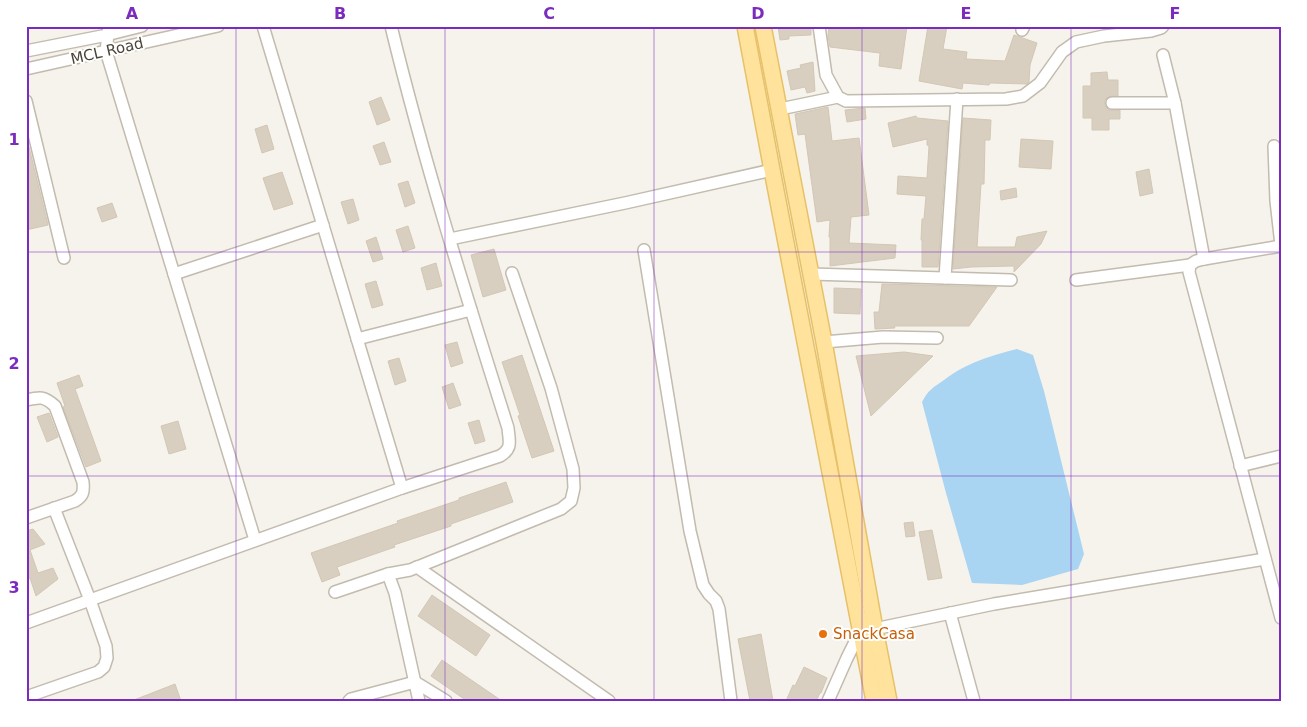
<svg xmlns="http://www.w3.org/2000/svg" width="1307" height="727" viewBox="0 0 1307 727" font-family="'DejaVu Sans',sans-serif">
<rect width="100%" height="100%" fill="#f6f3ec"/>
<path fill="#a9d4f2" d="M1017 349 1033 355 1044 391 1084 554 1078 569 1022 585 972 583 946 493 922 402C928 390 934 387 944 380 968 362 990 356 1017 349Z"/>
<g fill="#d8cfc1" stroke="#d3c7b4">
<path d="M778 26H811V35L789 36V39L780 40Z"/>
<path d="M829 26H907L901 69 879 66 880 53 830 47 828 36Z"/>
<path d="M928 26H947L943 49 967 52 966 59 1005 61 1014 35 1037 43 1030 65 1029 82 1027 84 990 83 989 85 963 83 962 89 919 81Z"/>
<path d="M813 62 815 91 807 93 805 87 791 90 787 71 801 68 800 65Z"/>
<path d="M1107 72 1108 80H1118V96L1108 97 1105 100V106L1109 110H1120V119H1109V130H1092V118H1083V86H1091V73Z"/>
<path d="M381 97 390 120 377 125 369 102Z"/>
<path d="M828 107 832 141 859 138 869 215 851 217 849 243 896 245 895 258 830 266V237H829L830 220 817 222 805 134 798 135 795 114Z"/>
<path d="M865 108 866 119 847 122 845 110Z"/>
<path d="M916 116 917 118 948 121 938 267H922V240H921L922 219H924L926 196 897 194 898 176 927 178 929 146 927 145V139L893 147 888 123Z"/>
<path d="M963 118 991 120 990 140H985L984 184H981L977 247H1015L1017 237 1047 231 1041 244 1014 272V266L971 267 953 269Z"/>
<path d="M267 125 274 149 262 153 255 129Z"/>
<path d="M1021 139 1053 141 1051 169 1019 167Z"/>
<path d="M384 142 391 162 380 165 373 146Z"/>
<path d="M26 143H28L48 225 26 230Z"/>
<path d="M1149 169 1153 193 1140 196 1136 172Z"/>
<path d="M282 172 293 204 274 210 263 178Z"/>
<path d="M408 181 415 203 405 207 398 184Z"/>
<path d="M1016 188 1017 197 1001 200 1000 191Z"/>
<path d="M353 199 359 220 348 224 341 202Z"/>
<path d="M112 203 117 217 102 222 97 208Z"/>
<path d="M408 226 415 248 403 252 396 230Z"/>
<path d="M376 237 383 259 373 262 366 241Z"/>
<path d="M494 249 506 290 483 297 471 255Z"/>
<path d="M436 263 442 286 427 290 421 268Z"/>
<path d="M376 281 383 305 372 308 365 284Z"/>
<path d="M882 284 997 287 969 326H894L895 328 875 329 874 312H879Z"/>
<path d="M834 288 861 289 860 314 834 313Z"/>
<path d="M457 342 463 363 451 367 445 345Z"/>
<path d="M904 352 933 356 871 416 856 356Z"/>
<path d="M522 355 554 451 532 458 518 416 520 415 502 362Z"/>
<path d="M399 358 406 381 395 385 388 361Z"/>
<path d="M79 375 83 386 75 389 101 461 86 467 63 407 65 406 57 383Z"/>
<path d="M453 383 461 405 449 409 442 387Z"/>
<path d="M49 413 58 437 47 442 37 417Z"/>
<path d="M479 420 485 441 475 444 468 423Z"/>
<path d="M178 421 186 449 169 454 161 426Z"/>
<path d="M506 482 513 502 451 524V526L394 545 395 547 337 567 340 575 322 582 311 553 398 523 397 521 459 500V498Z"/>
<path d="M913 522 915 536 906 537 904 523Z"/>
<path d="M33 529 45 544 30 550 38 573 53 568 58 579 36 596 30 578 26 579V531Z"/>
<path d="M932 530 942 578 928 580 919 532Z"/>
<path d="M432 595 490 635 476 656 418 616Z"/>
<path d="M761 634 770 684 773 701H750L738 639Z"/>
<path d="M442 660 502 701H467L431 676Z"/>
<path d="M804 667 827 678 821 693H820L816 701H786L793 685 795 686Z"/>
<path d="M175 684 181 701H134V700Z"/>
</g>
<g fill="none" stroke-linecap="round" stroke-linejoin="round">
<g stroke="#c2bbae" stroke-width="14">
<g id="minor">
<path d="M109 26 106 51 255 540"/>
<path d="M263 26 402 488"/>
<path d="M819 26 826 75 838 97 846 101 1006 99 1023 96 1040 83 1062 52 1076 42 1104 36 1151 31 1161 28 1163 26"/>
<path d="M1022 30 1024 26"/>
<path d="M26 51 102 36 142 26"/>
<path d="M1163 55 1175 103 1204 259"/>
<path d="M26 69 218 26"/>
<path d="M26 101 64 258"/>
<path d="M1112 103H1175"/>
<path d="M780 109 838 97"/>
<path d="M1274 146 1276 201 1281 245"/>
<path d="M450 239 625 203 772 170"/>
<path d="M1281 246 1204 259 1196 261 1190 265 1189 272 1281 618"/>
<path d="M644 250 690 531 703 585 709 594 716 601 719 609 731 701"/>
<path d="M174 274 323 225"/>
<path d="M811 274 1011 280"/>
<path d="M945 278 957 99"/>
<path d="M1076 280 1190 265"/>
<path d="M357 339 471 310"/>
<path d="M824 342 883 337 937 338"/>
<path d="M26 400C40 397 44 396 55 406L83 482C84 492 83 496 75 501L26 518"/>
<path d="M1240 466 1281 456"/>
<path d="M417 567 609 701"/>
<path d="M335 592 388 574"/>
<path d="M950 613 974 701"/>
<path d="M26 623 402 488 500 456C513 448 509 441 508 428 466 295 424 162 391 26"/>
<path d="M26 697 98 672 104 667 107 658 106 646 90 600 54 508"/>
<path d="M349 701 351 699 415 682 446 701"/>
<path d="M419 701 395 593 388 574 410 570 561 509 571 501 574 488 573 469 551 388 512 273"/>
<path d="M828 701 847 658 860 632 994 604 1265 559"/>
</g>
</g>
<g stroke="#e6c16a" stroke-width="18">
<g id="major">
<path d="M745 26 772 170 874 701"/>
<path d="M763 26 824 342 875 629 889 701"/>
</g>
</g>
<use href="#minor" stroke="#fff" stroke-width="11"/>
<use href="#major" stroke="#ffe39c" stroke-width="15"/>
</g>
<path fill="none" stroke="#7b2cbf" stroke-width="1" stroke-opacity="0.55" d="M236 26V701M445 26V701M654 26V701M862 26V701M1071 26V701M26 252H1281M26 476H1281"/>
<circle fill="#e8710a" stroke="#fff" stroke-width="2" cx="823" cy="634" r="5"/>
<g text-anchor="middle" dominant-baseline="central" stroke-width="4" stroke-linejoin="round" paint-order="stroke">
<g font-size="15" fill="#4b4439" stroke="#fff">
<text transform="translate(107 51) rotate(-13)">MCL Road</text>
</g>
<g font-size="15" fill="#c56008" stroke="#fff" text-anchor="start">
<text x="833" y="634">SnackCasa</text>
</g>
</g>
<rect width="1307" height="727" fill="none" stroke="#ffffff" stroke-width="55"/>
<rect x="28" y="28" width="1252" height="672" fill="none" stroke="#7b2cbf" stroke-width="2"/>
<g font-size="16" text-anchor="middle" font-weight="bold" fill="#7b2cbf">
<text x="132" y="19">A</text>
<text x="340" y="19">B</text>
<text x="549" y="19">C</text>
<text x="758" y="19">D</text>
<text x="966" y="19">E</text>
<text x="1175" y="19">F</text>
<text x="14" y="145">1</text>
<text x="14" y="369">2</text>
<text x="14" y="593">3</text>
</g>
</svg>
